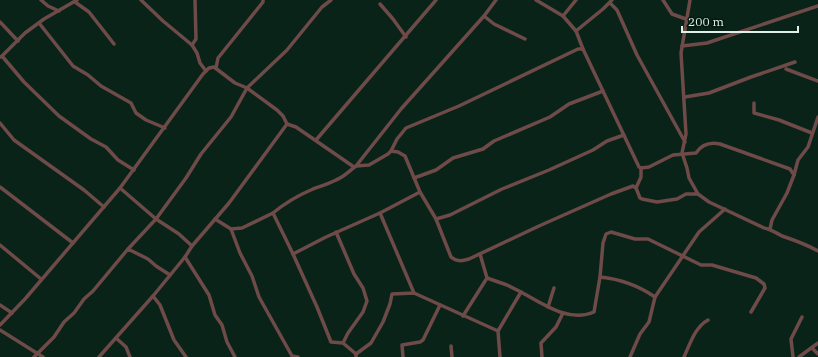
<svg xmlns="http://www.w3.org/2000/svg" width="818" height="357" viewBox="0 0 818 357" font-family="'IBM Plex Serif',serif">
<rect width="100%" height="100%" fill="#092319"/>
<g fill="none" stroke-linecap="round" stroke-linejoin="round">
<g stroke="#6e4a48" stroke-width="3.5">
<path d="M41 0 48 6 59 11"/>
<path d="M141 0 163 21 192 45 197 53 200 63 206 71"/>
<path d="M536 0 563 16 576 31 583 49"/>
<path d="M663 0 672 14 686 19"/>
<path d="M690 0 681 53 686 134 682 153 687 168 689 178 698 194 709 202 764 228C771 229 776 233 782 236 794 240 806 244 818 251"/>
<path d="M75 2 89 12 114 44"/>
<path d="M610 3 617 10 637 55 685 142"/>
<path d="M380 4 393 19 406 37"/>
<path d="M484 16 494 24 525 39"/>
<path d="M563 16 576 0"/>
<path d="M0 22 18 41"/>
<path d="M39 23 73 66 88 75 101 86 131 103 136 113 146 120 165 128"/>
<path d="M576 31 603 9 612 0"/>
<path d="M192 45 196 39 195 0"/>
<path d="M682 46 707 43 818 6"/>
<path d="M2 56 24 82 59 116 91 139 106 147 118 160 134 170"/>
<path d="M1 57 25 33 44 19 77 0"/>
<path d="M216 68 218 58 263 2V0"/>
<path d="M786 69 818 81"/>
<path d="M685 97 709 93 751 77 795 62"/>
<path d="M754 103V113L779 120 812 133"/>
<path d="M0 123 14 140 84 190 104 207"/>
<path d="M287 124 296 127 354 167"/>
<path d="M316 140 436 0"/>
<path d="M391 151 398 152 405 156 420 192 436 219 451 257C457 262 462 261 469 259L539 226 611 194 633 186 636 188 640 198 642 199 657 202 677 199 686 194H698"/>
<path d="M356 166 401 109 484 16 496 0"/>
<path d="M414 178 436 170 453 158 483 149 494 141 550 117 569 104 603 91"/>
<path d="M0 187 73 243"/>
<path d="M120 188 156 219 179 234 192 246"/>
<path d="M636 188 641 177V168"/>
<path d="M380 213 420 192"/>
<path d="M215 219 231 229 242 228 273 213"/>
<path d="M436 219 450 215 502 189 549 170 593 150 607 141 624 135"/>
<path d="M231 229 240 253 252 276 259 297 292 356 298 357"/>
<path d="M770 229 772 220 787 193 794 175 798 160 808 147 818 117"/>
<path d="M336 232 354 274 363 288 367 301 363 312 348 333 343 343"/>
<path d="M0 245 41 279"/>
<path d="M128 249 156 219 186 178 201 154 231 117 247 88 287 50 322 7 331 0"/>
<path d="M293 254 317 307 331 342 343 343 356 354"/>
<path d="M480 254 487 278"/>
<path d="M185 257 209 295 215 315 222 325 227 342 235 357"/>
<path d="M600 277 603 243 606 234 611 232 635 239H648L701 265H712L756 278 764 284 765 288 751 312"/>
<path d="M414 293 380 213 326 237 293 254 273 213C285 203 299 195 313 189 321 186 328 184 336 180 344 177 349 171 356 166L369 165 388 154 391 151 397 139 406 128 459 106 578 49H583L639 167 641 168 649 167 673 155 696 153C702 144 710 142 720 144L790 169 794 175"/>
<path d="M153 296 160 305 174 340 186 357"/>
<path d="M0 305 12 313"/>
<path d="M548 307 554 288"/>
<path d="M463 316 487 278 507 285 521 292"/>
<path d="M0 325 25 299 120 188 203 74 209 68 214 67 235 83 247 88 277 110 283 116 287 124"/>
<path d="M0 330 43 357"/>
<path d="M498 331 500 357"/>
<path d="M116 338 126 347 130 357"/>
<path d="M451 346 452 357"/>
<path d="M812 348 818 354"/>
<path d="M34 357 54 337 64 322 74 313 84 299 93 291 128 249 148 259 156 266 170 275"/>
<path d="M99 357 153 296 185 257 192 246 229 203 287 124"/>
<path d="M356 357V354L371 343 383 322 390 304 392 294 414 293 498 331 521 292C543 304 569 323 594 312L600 277C620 279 639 286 655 297"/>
<path d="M403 357 402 345 420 342 423 340 440 305"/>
<path d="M542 357 541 343 556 327 563 313"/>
<path d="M630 357 640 334 649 322 655 297 699 232 725 209"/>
<path d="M684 357C690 344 695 327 708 320"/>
<path d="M793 357 791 339 802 317"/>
<path d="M799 357 818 343"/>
</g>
</g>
<path d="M682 26v6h116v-6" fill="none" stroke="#e0efe7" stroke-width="2"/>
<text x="688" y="26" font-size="12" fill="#e0efe7" stroke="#021910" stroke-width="3" paint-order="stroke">200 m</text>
</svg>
